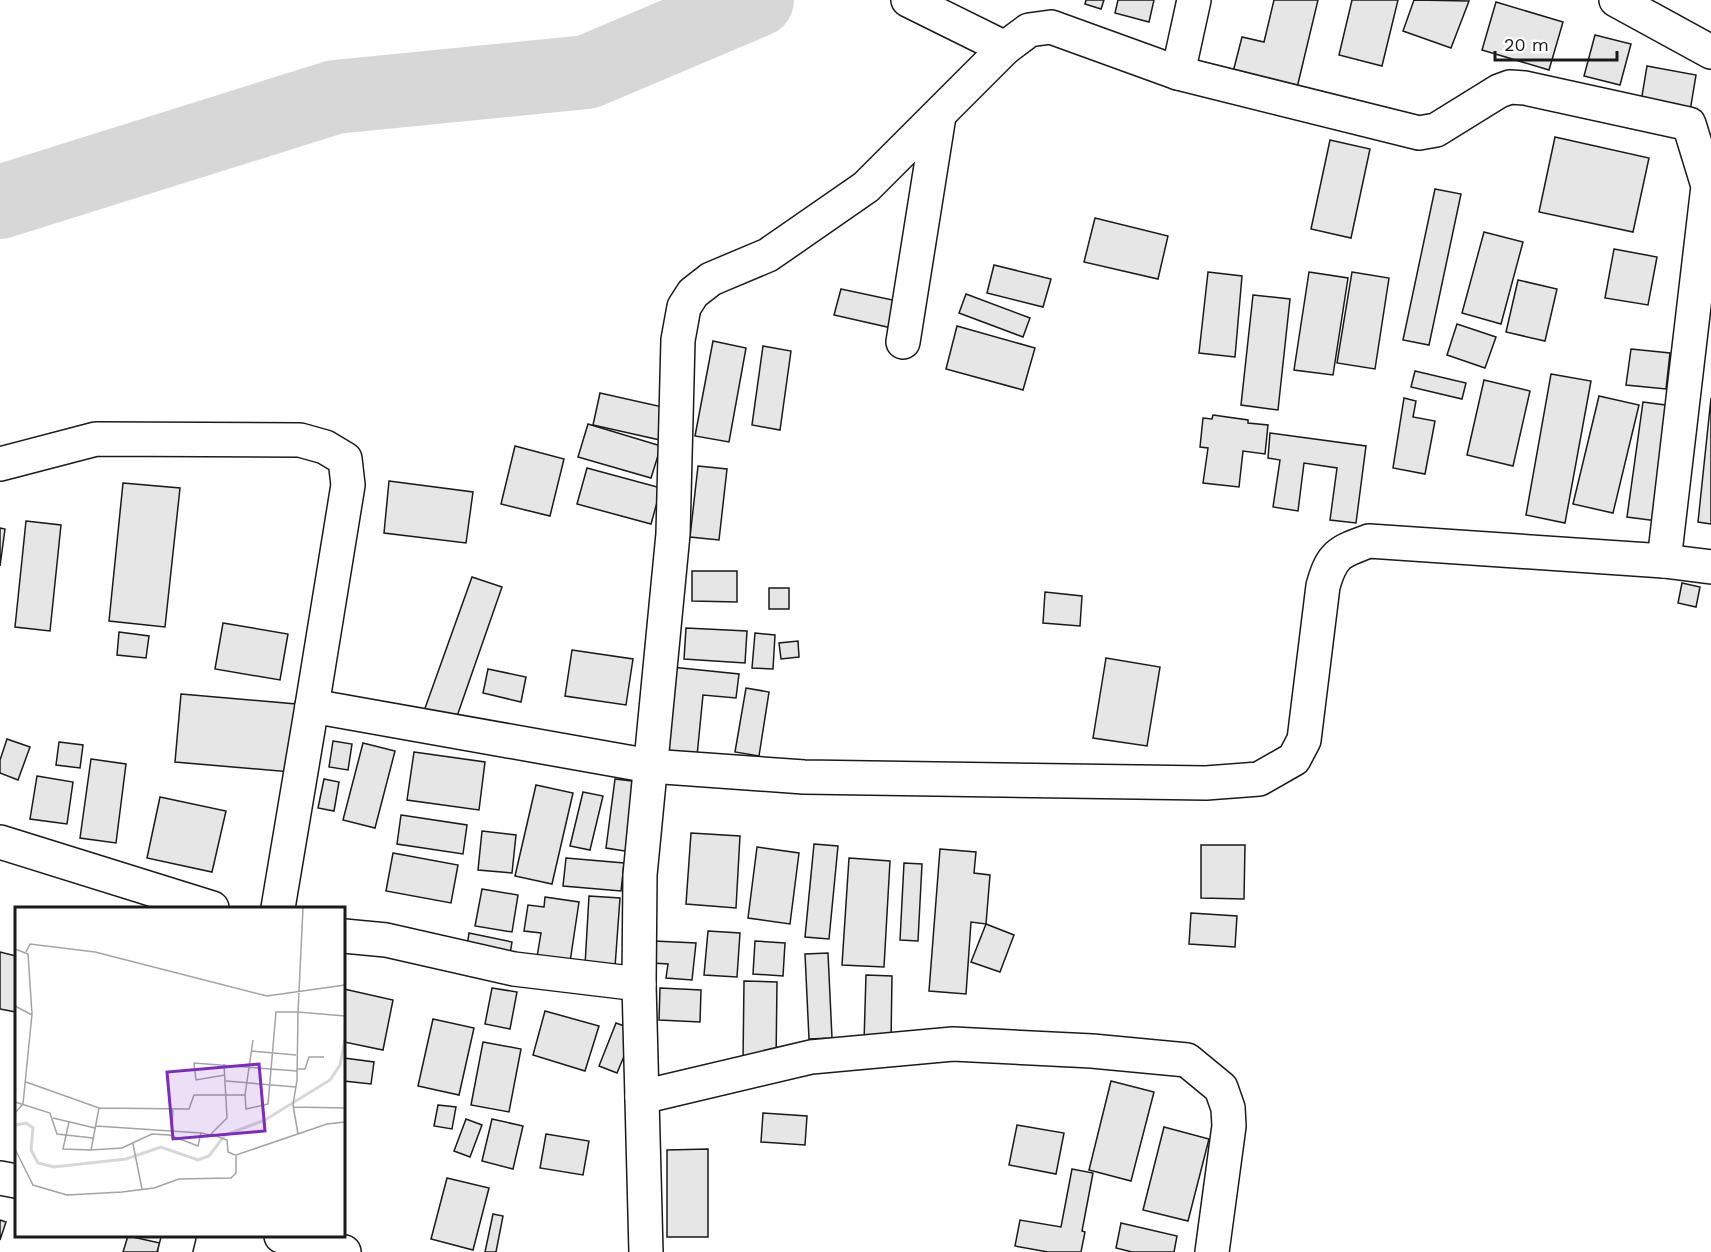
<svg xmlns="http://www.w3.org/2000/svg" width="1711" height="1252" viewBox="0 0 1711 1252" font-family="'Work Sans',sans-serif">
<rect width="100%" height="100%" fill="#fff"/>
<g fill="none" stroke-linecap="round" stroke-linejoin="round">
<path stroke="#d7d7d7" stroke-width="74" d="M0 202 335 97 587 72 757 0"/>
</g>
<g fill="#e6e6e6" stroke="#1a1a1a" stroke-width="1.5">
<path d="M1086 0H1104L1101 9 1085 4Z"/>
<path d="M1118 0H1154L1149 22 1115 13Z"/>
<path d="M1274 0H1318L1296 92 1232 76 1242 37 1264 42Z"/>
<path d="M1352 0H1398L1382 66 1339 55Z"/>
<path d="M1414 0 1469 1 1451 48 1403 31Z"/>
<path d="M1496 2 1563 22 1549 70 1482 50Z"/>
<path d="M1595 35 1631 44 1620 85 1584 76Z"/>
<path d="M1647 66 1696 75 1690 111 1641 102Z"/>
<path d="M1555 137 1649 158 1633 232 1539 212Z"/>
<path d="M1330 140 1370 149 1351 238 1311 229Z"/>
<path d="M1435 189 1461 194 1429 345 1403 340Z"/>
<path d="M1095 218 1168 236 1158 279 1084 262Z"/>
<path d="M1484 232 1523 242 1501 324 1462 313Z"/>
<path d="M1614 249 1657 257 1648 305 1605 298Z"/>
<path d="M994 265 1051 279 1043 307 987 293Z"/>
<path d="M1208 272 1242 276 1235 357 1199 353Z"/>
<path d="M1309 272 1348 278 1333 375 1294 370Z"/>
<path d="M1352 272 1389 278 1375 369 1337 363Z"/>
<path d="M1518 280 1557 289 1545 341 1506 332Z"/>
<path d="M841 289 902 302 896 329 834 315Z"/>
<path d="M966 294 1030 318 1023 337 959 313Z"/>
<path d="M1253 295 1290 299 1278 410 1241 405Z"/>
<path d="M1457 324 1496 337 1485 368 1447 355Z"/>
<path d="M957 326 1035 348 1023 390 946 369Z"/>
<path d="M713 341 746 348 729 442 695 436Z"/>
<path d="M763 346 791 351 780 430 752 425Z"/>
<path d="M1631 349 1670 353 1666 389 1626 385Z"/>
<path d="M1415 371 1466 383 1462 399 1411 387Z"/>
<path d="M1551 374 1591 381 1565 523 1526 515Z"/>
<path d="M1484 380 1530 391 1513 466 1467 455Z"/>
<path d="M600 393 667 408 660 440 593 425Z"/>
<path d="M1599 396 1639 405 1613 513 1573 504Z"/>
<path d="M1404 398 1416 401 1413 417 1435 421 1425 474 1393 468Z"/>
<path d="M1711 398V524L1698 522Z"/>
<path d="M1643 402 1680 407 1665 522 1627 517Z"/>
<path d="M1213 415 1248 420V423L1268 425 1265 454 1243 451 1239 487 1203 483 1208 448 1200 447 1203 418 1212 419Z"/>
<path d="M588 424 661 446 651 478 578 457Z"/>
<path d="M1270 433 1366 446 1356 523 1330 520 1337 468 1304 463 1298 511 1273 507 1280 460 1268 458Z"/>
<path d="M515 446 564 459 550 516 501 504Z"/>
<path d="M698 466 727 469 719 540 690 537Z"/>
<path d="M587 468 661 488 651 524 577 504Z"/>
<path d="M389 481 473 492 466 543 384 533Z"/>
<path d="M123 483 180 488 165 627 109 621Z"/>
<path d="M26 521 61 525 50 631 15 627Z"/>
<path d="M0 528 5 529 0 566Z"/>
<path d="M692 571H737V602L692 601Z"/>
<path d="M472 577 502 587 455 722 424 711Z"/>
<path d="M1682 583 1700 587 1696 607 1678 603Z"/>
<rect x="769" y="588" width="20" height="21"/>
<path d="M1045 592 1082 596 1080 626 1043 623Z"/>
<path d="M223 623 288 634 280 680 215 669Z"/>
<path d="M686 628 747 631 745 663 684 659Z"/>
<path d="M119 632 149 636 146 658 117 655Z"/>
<path d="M755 633 775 635 773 669 752 668Z"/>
<path d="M798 641 799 657 781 659 779 643Z"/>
<path d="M572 650 633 659 626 705 565 696Z"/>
<path d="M1106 658 1160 667 1147 746 1093 738Z"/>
<path d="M671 667 739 674 736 698 703 695 697 756 662 752Z"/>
<path d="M488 669 526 677 521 702 483 693Z"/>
<path d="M746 688 769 692 759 756 735 752Z"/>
<path d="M181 694 296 704 291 772 175 762Z"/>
<path d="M7 739 30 747 18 780 0 773V760Z"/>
<path d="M333 741 352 744 348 770 329 767Z"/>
<path d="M59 742 83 745 80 768 56 765Z"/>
<path d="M363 743 395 751 375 828 343 820Z"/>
<path d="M414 752 485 762 479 810 407 800Z"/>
<path d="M91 759 126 764 116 843 80 838Z"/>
<path d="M37 776 73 782 67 824 30 819Z"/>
<path d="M324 779 339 782 334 811 318 808Z"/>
<path d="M615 779 640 782 631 852 606 848Z"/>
<path d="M536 785 573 793 552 884 515 876Z"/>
<path d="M583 792 603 796 590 850 570 846Z"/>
<path d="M160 797 226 811 212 872 147 858Z"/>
<path d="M401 815 467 825 463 854 397 844Z"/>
<path d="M482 831 516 835 512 873 478 870Z"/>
<path d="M691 833 740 836 736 908 686 904Z"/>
<path d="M814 844 838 846 829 939 805 937Z"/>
<path d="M1201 845H1245L1244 899 1201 898Z"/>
<path d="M757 847 799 853 790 924 748 918Z"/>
<path d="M940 849 976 852 974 873 990 875 986 924 971 922 966 994 929 991Z"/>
<path d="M393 853 458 865 451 903 386 891Z"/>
<path d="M566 858 624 863 621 891 563 886Z"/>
<path d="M849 858 890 861 884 967 842 965Z"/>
<path d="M904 863 922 864 918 941 900 940Z"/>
<path d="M482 889 518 895 512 932 475 926Z"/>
<path d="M589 896 620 898 615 967 585 965Z"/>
<path d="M545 897 579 902 570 962 537 957 541 933 524 931 528 905 544 907Z"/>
<path d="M1191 913 1237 916 1235 947 1189 944Z"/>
<path d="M986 924 1014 935 1000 972 971 962Z"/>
<path d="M708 931 740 933 737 977 704 975Z"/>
<path d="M469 933 512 942 510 954 467 947Z"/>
<path d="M654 941 696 943 692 980 666 978 668 964 652 963Z"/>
<path d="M755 941 785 943 783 976 753 974Z"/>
<path d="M0 952 16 956V1012L0 1009Z"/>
<path d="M828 953 832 1038 809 1039 805 954Z"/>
<path d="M866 975 892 976 891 1043 864 1042Z"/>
<path d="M744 981 777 982 776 1063 743 1062Z"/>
<path d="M492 988 517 992 510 1029 485 1024Z"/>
<path d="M660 988 701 990 700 1022 659 1020Z"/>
<path d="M344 989 393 1000 383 1050 344 1042Z"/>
<path d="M545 1011 599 1026 585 1071 533 1055Z"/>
<path d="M433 1019 474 1028 459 1095 418 1086Z"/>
<path d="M616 1023 635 1030 617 1073 599 1066Z"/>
<path d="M483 1042 521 1049 509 1112 471 1105Z"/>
<path d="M344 1058 374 1062 371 1084 344 1081Z"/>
<path d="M1111 1081 1154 1092 1131 1181 1089 1170Z"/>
<path d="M438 1105 456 1107 452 1129 434 1126Z"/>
<path d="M763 1113 807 1116 805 1145 761 1142Z"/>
<path d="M466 1119 482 1125 470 1157 454 1151Z"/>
<path d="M492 1119 523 1126 513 1169 482 1161Z"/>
<path d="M1017 1125 1064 1133 1056 1174 1009 1165Z"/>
<path d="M1164 1127 1209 1139 1188 1221 1143 1210Z"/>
<path d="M546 1134 589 1141 583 1175 540 1168Z"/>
<path d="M708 1149V1237H667V1150Z"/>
<path d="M1072 1169 1093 1173 1082 1231 1085 1232 1081 1252H1048L1015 1246 1020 1220 1061 1227Z"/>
<path d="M447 1178 489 1188 473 1250 431 1239Z"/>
<path d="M493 1214 503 1216 496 1252H485Z"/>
<path d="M0 1220 6 1222 0 1240Z"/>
<path d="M1121 1223 1177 1236 1174 1252H1132L1116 1248Z"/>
<path d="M128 1236 160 1243 157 1252H123Z"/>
</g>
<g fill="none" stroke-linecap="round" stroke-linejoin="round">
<g stroke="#1a1a1a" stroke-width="36">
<g id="street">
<path d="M908 0 1005 48"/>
<path d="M1616 0 1711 52"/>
<path d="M1178 73 1419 133 1436 130 1499 91 1510 87 1525 88 1689 124 1708 186 1664 561"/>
<path d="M903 342 939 116"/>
<path d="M0 464 96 439 300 440 325 447 345 459 348 485 312 706"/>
<path d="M0 842 212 908"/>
<path d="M278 908 312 706 650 766 804 777 1206 783 1259 779 1294 759 1304 740 1323 586C1332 554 1339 552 1369 541L1664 561 1711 567"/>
<path d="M344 936 386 940 514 969 639 984"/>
<path d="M642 1097 811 1057 953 1044 1092 1051 1187 1060 1221 1088 1228 1108 1229 1126 1212 1252"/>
<path d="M0 1178 16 1181"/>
<path d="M281 1236 344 1252"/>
<path d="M175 1252 179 1236"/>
<path d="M646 1252 639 984 640 875 673 534 678 340 684 307 693 293 711 279 768 255 866 187 1005 48 1029 30 1051 27 1178 73 1194 0"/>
</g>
</g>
<use href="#street" stroke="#fff" stroke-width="33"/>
</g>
<g transform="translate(15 907)">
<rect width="330" height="330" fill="#fff"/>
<path fill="none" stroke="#d7d7d7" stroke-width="3" d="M0 218 11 216 18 221 16 243 23 256 39 260 111 252 146 240 183 253 194 249 210 228 250 213 315 173 325 158 330 133"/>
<path fill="none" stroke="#a3a3a3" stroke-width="1.5" d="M0 42 13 47 17 107 8 197 0 206M11 45 15 37 80 45 252 89 330 78M0 99 17 108M237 144 281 148M282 162H290L294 150H309M210 168 181 173 179 156 282 164M211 174 281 180M11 175 84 201 174 202 179 188H230L238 133M230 188 231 202 253 197 261 105H283L288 1M0 195 35 206 42 227 78 231M278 200 330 201M84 201 76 243 107 241 137 227 154 228 183 239 186 226 195 228 212 211 209 157M38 211 80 221M54 215 48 242 76 243M81 219 186 226M157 222 158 202M196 227 212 233 213 245 220 248M283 227 278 198 282 173 283 105 330 109M118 237 127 282M0 242 18 278 52 288 107 285 139 281 164 272 216 271 221 266V248L312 217 330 215"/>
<path fill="#7b2cbf" fill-opacity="0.15" stroke="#7b2cbf" stroke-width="3" d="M244 157 250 224 158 232 152 165Z"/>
<rect width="330" height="330" fill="none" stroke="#1a1a1a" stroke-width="3"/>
</g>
<path d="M1495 51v9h122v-9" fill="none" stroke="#1a1a1a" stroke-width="3"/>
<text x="1504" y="51" font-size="18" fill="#1a1a1a" stroke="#ffffff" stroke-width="4.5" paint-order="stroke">20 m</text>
</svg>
